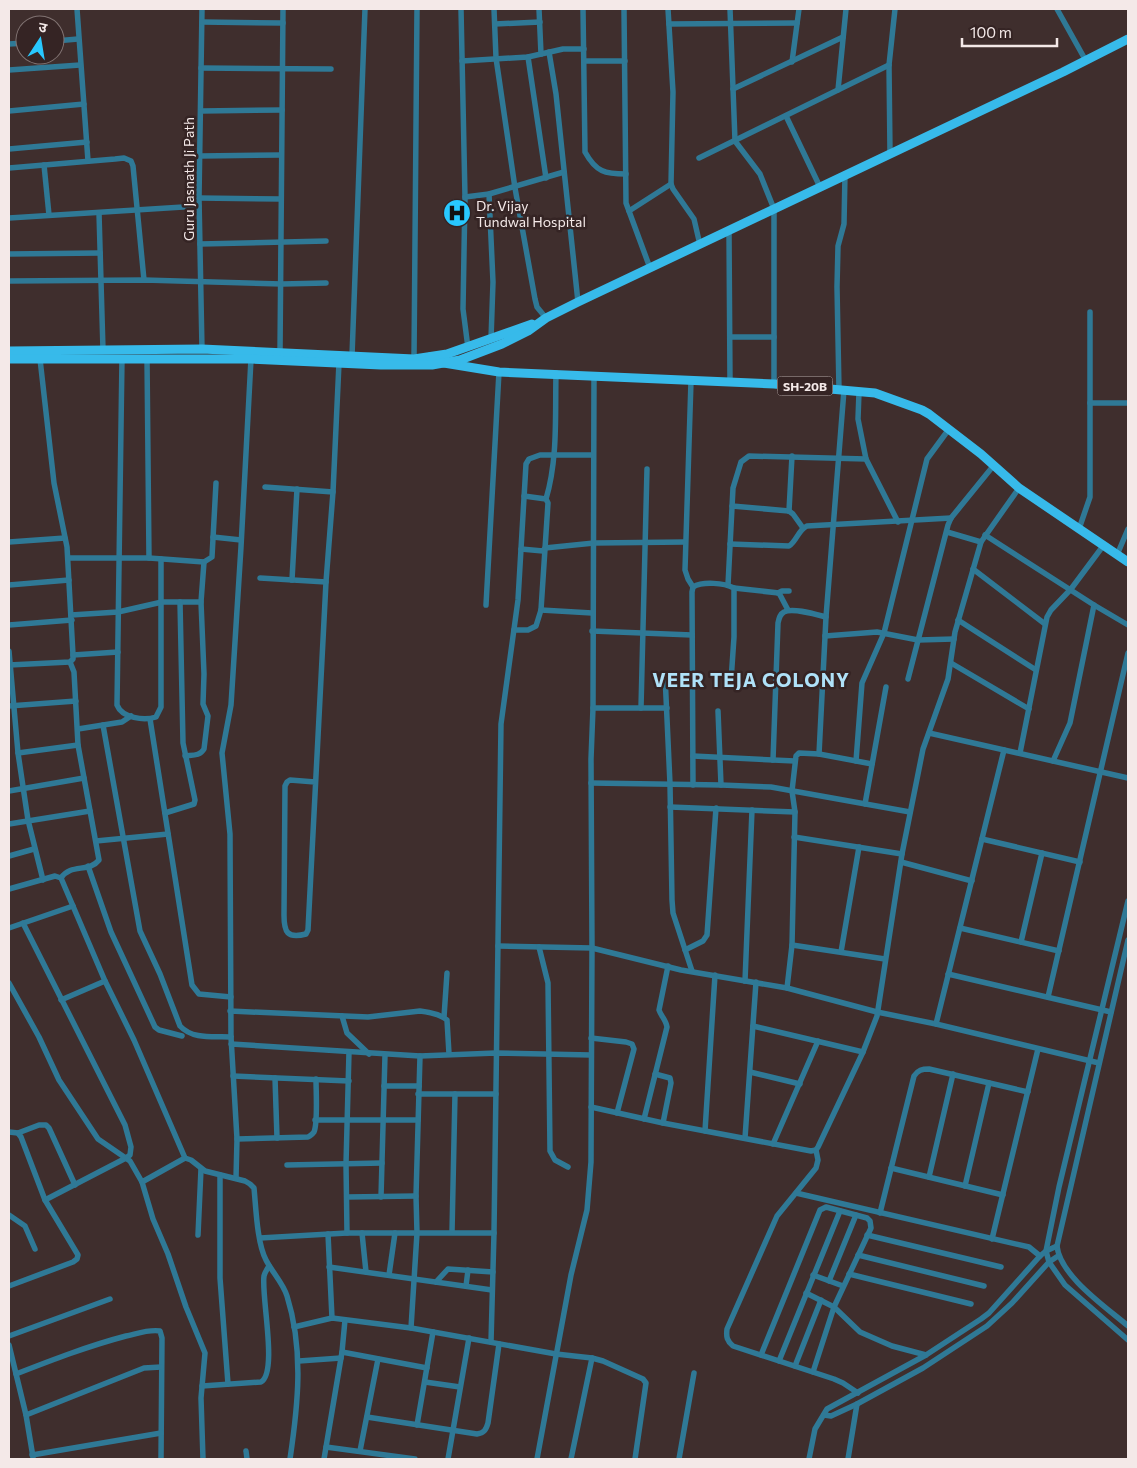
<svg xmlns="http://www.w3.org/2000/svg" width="1137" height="1468" viewBox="0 0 1137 1468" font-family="Commissioner,'Noto Sans Devanagari',sans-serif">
<rect width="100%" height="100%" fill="#3f2e2d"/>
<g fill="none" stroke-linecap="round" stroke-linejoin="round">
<g stroke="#2f7996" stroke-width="5.5">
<path d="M77 9 88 161"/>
<path d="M202 9 199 198 202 349"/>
<path d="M461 9 465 197 463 309 468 348"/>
<path d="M494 9 496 58 515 188 535 299 537 307 546 318"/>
<path d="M539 9 541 54"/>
<path d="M583 9 585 152C596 172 605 174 626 174"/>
<path d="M624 9 626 203 650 268"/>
<path d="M668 9 673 92 671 184 673 189 694 219 700 245"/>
<path d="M730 9 735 141 760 174 774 209V384"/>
<path d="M1057 9 1086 61"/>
<path d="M202 22 283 23"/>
<path d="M495 24 540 22"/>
<path d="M669 24 797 23"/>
<path d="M55 41 78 39"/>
<path d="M9 44 25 43"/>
<path d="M549 52 556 94 578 302"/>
<path d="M528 57 546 178"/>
<path d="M462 61 528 57 563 49H584"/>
<path d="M584 61H625"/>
<path d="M792 62 799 9"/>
<path d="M201 68 331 69"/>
<path d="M9 70 80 65"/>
<path d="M733 89 843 37"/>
<path d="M838 90 846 9"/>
<path d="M9 111 84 104"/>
<path d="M201 111 282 110"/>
<path d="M786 116 820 187"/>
<path d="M9 149 87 142"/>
<path d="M890 153 889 65 895 9"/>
<path d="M200 156 281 155"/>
<path d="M699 158 889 65"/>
<path d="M44 165 49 215"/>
<path d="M9 168 115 159 124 158 131 161 133 166 144 280"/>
<path d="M489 194 493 282 491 339"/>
<path d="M465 197 489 194 564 172"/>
<path d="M199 198 281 199"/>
<path d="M629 211 671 184"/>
<path d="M99 213 103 350"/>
<path d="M9 218 199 206"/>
<path d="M729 231 730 382"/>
<path d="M200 244 326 241"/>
<path d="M9 254 100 253"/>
<path d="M9 281 144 280 282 284 326 283"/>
<path d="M730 337H774"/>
<path d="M280 352 283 9"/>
<path d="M352 356 365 9"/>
<path d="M122 358 117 705C122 718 144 721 156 717L161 707V559"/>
<path d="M147 358 149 558"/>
<path d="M414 359 417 9"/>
<path d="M691 381 685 570 688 579 693 587"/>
<path d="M839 390 837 287 838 246 844 224 845 174"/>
<path d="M859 392 858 419 866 459 898 522"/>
<path d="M1090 403H1128"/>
<path d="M265 487 333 492"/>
<path d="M546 499C558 459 555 415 556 373"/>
<path d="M732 506 789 511 793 514 803 528"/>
<path d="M789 511 792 456"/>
<path d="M1079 529 1090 497V312"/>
<path d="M947 532 981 542"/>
<path d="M985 535 1094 605 1128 625"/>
<path d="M213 537 241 540"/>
<path d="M9 542 65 538"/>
<path d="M730 544 789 546C797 541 798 530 807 526L951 518"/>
<path d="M521 549 543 551 545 548 594 543 685 542"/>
<path d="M1117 555 1128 529"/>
<path d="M68 558H149L204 562 212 557 216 483"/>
<path d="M973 569 1045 624"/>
<path d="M260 578 326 582"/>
<path d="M292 580 297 489"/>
<path d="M9 585 69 580"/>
<path d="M728 585 733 488 741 462 749 456 866 459"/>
<path d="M734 588 779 593 788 610"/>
<path d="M778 593 782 591H789"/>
<path d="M486 605 499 372"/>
<path d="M541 610 592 613"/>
<path d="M71 615 118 612 162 602H201"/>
<path d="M958 620 1036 670"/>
<path d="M9 625 72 620"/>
<path d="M514 630H528L536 626 541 610 548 503 546 499 524 496"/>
<path d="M592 631 692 635"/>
<path d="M825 636 877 632 918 640 954 639"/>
<path d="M9 651 18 753 28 820 43 880"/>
<path d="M73 655 118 652"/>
<path d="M951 663 1029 709"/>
<path d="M9 665 70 662 73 659V655L67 547 54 483 40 359"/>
<path d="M665 675 670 784 672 900 673 913 692 971"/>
<path d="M908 679 948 525 951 518 994 465"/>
<path d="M9 706 76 701"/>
<path d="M593 708H667"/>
<path d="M641 708 647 469"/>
<path d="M718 711 721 785"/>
<path d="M150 719 192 985 199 994 231 997"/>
<path d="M103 725 140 931 160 974 180 1026C193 1040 214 1036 231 1037"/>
<path d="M78 729 122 722 131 716"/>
<path d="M929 733 1128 778"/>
<path d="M18 753 78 745"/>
<path d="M1020 753 1047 617 1051 610 1071 589 1103 546"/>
<path d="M819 754 826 617 844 390"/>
<path d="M185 756C193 755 200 756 204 749L208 716 203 704 204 674 201 602 204 562"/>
<path d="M693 756 795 761"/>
<path d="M773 760 778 623C779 618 780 614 784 612 792 607 818 615 826 617"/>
<path d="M856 761 862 683 884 633 927 459 949 429"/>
<path d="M1053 761 1070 723 1094 605"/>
<path d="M315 782 290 780 287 782 285 786 284 915C284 932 287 939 306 934L308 930 326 582 333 492 339 363"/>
<path d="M591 783 721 785 771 787 910 812"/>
<path d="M693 785 692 592 693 587C703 581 724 583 734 588V637L731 681"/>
<path d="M9 791 84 778"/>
<path d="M865 804 886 687"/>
<path d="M670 807 795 812"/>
<path d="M165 813 194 804 195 800 183 743 180 602"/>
<path d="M9 824 90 811"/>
<path d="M794 837 902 854"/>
<path d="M982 839 1080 862"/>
<path d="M96 841 168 834"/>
<path d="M9 856 34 849"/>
<path d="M901 862 972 881"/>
<path d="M88 866 111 932 155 1027 159 1030 182 1036"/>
<path d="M61 878C71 863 89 873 99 860L78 745 74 672 70 662"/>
<path d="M9 889 55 876 61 878 105 981 134 1040 185 1158"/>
<path d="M1128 901 1059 1187 1046 1251 1049 1262 1065 1285 1128 1340"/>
<path d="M23 923 125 1125 131 1147 130 1155 126 1158 45 1200"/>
<path d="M9 928 73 906"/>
<path d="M960 928 1059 951"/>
<path d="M1128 940 1057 1246C1060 1276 1106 1307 1128 1326"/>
<path d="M1021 942 1042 853"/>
<path d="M792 945 885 959"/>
<path d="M498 946 592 948 681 970 787 988 877 1012 936 1024 1099 1063"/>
<path d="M539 947 548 983 550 1151 555 1160 568 1167"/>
<path d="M685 950 703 941 707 935 716 808"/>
<path d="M841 952 859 847"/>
<path d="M948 974 1111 1012"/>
<path d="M745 981 752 810"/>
<path d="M9 983 39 1037 59 1080 98 1139 130 1161 142 1182"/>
<path d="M787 988 792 945 795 812 792 791 796 756 799 753 819 754 872 764"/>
<path d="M1048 997 1128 653"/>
<path d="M61 1000 105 981"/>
<path d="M230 1011 368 1017 420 1011C429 1012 440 1014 447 1020L449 1054"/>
<path d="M342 1016 347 1033 369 1054"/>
<path d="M444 1017 447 973"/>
<path d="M936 1024 1004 750"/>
<path d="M753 1026 863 1052"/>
<path d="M591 1038 626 1042 632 1044 634 1049 617 1113"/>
<path d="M231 1044 420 1056 496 1053 591 1055"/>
<path d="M750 1072 800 1084"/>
<path d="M655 1074 670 1078 671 1083 663 1123"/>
<path d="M233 1076 349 1081"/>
<path d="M275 1078 277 1138"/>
<path d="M384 1086H419"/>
<path d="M418 1094H496"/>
<path d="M591 1107 663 1123 811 1151 816 1150 818 1147 863 1052 877 1016 902 854 923 749 948 679 955 632 981 542 1019 488"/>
<path d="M644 1119 667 1027C666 1020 661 1016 659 1010L668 966"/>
<path d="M315 1120H418"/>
<path d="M705 1131 715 975"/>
<path d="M9 1132 18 1133 21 1137 45 1200 78 1255 77 1259 73 1262 9 1286"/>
<path d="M18 1133 39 1125H46L49 1128 75 1185"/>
<path d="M745 1138 756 982"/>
<path d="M237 1139 308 1137C311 1135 312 1135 314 1132 318 1123 316 1091 316 1079"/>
<path d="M773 1144 818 1041"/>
<path d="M816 1150 818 1160 816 1168 777 1216 727 1329C726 1337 727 1341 733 1346L834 1379 843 1383 858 1393"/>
<path d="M287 1165 382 1163"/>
<path d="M891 1168 1003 1195"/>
<path d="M220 1175V1278L228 1384"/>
<path d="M929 1177 953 1074"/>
<path d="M236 1178 237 1139 231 1037 230 834 222 753 231 705 241 547 251 359"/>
<path d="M965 1186 989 1083"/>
<path d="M796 1193 1029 1247 1040 1256"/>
<path d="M347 1197 416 1196"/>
<path d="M381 1197 385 1055"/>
<path d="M880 1213 914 1076C918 1070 922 1069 929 1069L1028 1092"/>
<path d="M9 1215 25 1226 35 1249"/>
<path d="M452 1232 455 1094"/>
<path d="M347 1233 346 1164 349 1052"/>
<path d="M362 1233 366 1272"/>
<path d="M328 1234 332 1318"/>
<path d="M198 1235 201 1169"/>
<path d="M867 1235 1001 1267"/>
<path d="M260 1238 347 1233H494"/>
<path d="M992 1239 1038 1049"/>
<path d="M858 1255 984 1286"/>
<path d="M329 1267 492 1290"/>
<path d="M849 1274 971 1304"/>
<path d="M389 1275 395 1233"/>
<path d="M813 1275 843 1286"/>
<path d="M829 1281 856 1215"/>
<path d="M436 1282 448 1269 493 1272"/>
<path d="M466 1286 468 1270"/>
<path d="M806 1293 834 1307 860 1332 892 1346 926 1355"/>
<path d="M294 1327 332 1318 411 1328 556 1354 592 1358 603 1361 643 1379 646 1383 635 1459"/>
<path d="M411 1328 417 1233 416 1196 420 1056"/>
<path d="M9 1336 110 1299"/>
<path d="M491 1342 494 1233 501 724 518 600 526 464 529 459 540 455H593"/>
<path d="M9 1345 26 1415 33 1457"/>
<path d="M342 1352 427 1368"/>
<path d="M761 1355 820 1210 826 1207 867 1218 870 1221 871 1228 834 1307 813 1372"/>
<path d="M299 1361 341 1358"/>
<path d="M779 1361 840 1211"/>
<path d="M795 1366 821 1300"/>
<path d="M16 1374C52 1360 88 1346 126 1336 136 1334 149 1329 160 1331L162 1338 161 1459"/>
<path d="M425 1382 460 1387"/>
<path d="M202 1386 261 1382C278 1372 261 1296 264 1276 265 1272 267 1269 269 1266"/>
<path d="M26 1415 144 1368 161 1367"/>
<path d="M824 1415 831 1416 857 1404 923 1368 987 1326 1012 1303 1049 1262 1058 1256"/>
<path d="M367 1417 477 1434C484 1433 486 1430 488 1423L499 1344"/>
<path d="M417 1425 433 1332"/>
<path d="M326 1447 415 1459"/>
<path d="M246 1451 247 1459"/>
<path d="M360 1451 378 1359"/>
<path d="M32 1455 161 1433"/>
<path d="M203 1459 201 1398 205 1353 186 1307 168 1254 153 1219 142 1182 185 1158 191 1160 205 1171 245 1181 250 1184 254 1188C256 1208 257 1243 266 1260 272 1272 283 1283 287 1296 304 1350 298 1405 290 1459"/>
<path d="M324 1459 342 1352 345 1320"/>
<path d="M448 1459 469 1338"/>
<path d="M537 1459 571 1275 587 1210 591 1162 592 948 591 759 593 708 594 375"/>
<path d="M571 1459 592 1358"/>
<path d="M679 1459 694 1373"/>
<path d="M809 1459 815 1429 827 1409 926 1355 981 1319 989 1313 1040 1256 1046 1251 1057 1246"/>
<path d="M848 1459 857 1404"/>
</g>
<g stroke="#37baea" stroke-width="9">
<path d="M9 351 202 349 414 359 447 354 532 324"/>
<path d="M430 357 444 363 499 372 774 384 875 393 922 410 929 414 981 454 1019 488 1128 562"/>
<path d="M9 359H251L381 365H432L460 360 502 344 528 331 546 318 578 302 1063 72 1128 39"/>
</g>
</g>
<defs>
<g id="hospital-disc" transform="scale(1.4375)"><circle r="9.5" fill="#28c8ff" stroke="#352424"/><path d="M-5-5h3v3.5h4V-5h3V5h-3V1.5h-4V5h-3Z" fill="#111"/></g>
</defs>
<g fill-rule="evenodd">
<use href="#hospital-disc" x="457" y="213"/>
</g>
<g text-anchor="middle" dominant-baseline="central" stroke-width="5" stroke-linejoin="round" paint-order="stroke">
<rect fill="#352424" stroke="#bbaead" stroke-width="1" x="777.5" y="376.5" width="55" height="19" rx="4"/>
<g font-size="12" font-weight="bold" fill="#f4e9e8">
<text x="805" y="386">SH-20B</text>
</g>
<g font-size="14" fill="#f4e9e8" stroke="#352424">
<text transform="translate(188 179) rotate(-90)">Guru Jasnath Ji Path</text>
</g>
<g font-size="14" fill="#f4e9e8" stroke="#352424" text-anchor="start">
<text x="476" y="205">Dr. Vijay<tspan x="476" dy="16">Tundwal Hospital</tspan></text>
</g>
<g font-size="19" font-weight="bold" letter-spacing="1" fill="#afe1f8" stroke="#352424">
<text x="751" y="679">VEER TEJA COLONY</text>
</g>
</g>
<rect width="1137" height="1468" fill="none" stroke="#f4e9e8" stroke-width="20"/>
<g transform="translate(40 40) rotate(12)"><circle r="24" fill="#352424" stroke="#817372"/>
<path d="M0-4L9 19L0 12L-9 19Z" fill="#28c8ff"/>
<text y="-8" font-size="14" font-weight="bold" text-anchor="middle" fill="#f4e9e8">उ</text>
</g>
<path d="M962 38v8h95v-8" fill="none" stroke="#f4e9e8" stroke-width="2.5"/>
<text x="970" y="38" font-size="15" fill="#f4e9e8" stroke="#352424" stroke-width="4" paint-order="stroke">100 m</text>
</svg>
